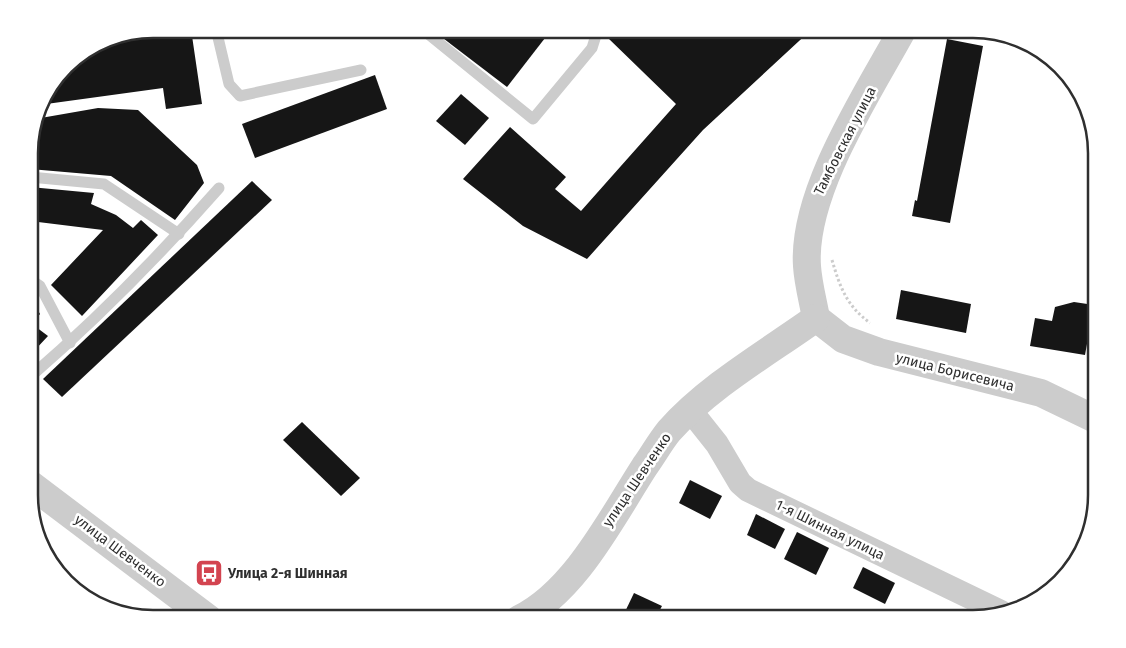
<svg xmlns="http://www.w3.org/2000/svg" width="1126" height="648" viewBox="0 0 1126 648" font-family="'Fira Sans',sans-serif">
<rect width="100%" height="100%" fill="#fff"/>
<g fill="#161616">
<path d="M152 29H191L202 104 166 109 163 88 39 105 42 97 71 60 105 38Z"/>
<path d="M431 29H552L507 87Z"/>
<path d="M608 29H812L703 130 587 259 523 226 463 179 510 127 566 177 555 189 581 211 676 104 608 38Z"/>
<path d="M947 39 983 46 950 223 912 216 915 200 917 201Z"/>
<path d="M375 75 387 109 255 158 242 124Z"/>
<path d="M461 94 489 118 465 145 436 121Z"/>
<path d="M98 108 138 110 197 165 204 183 175 220 111 176 30 169V136L35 119Z"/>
<path d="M252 181 272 200 62 397 43 379Z"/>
<path d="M30 187 94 193 91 204 116 215 133 228 141 220 158 235 82 316 51 285 103 230 30 221Z"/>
<path d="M901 290 971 304 966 333 896 319Z"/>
<path d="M30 296 40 314 32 324 48 336 34 351 30 347Z"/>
<path d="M1074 302 1094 305 1085 355 1030 346 1035 318 1052 321 1055 307Z"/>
<path d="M302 422 360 478 341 496 283 440Z"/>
<path d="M690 480 722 496 710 519 679 503Z"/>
<path d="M756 514 785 529 775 549 747 535Z"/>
<path d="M797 532 829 548 816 575 784 559Z"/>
<path d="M863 567 895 583 885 604 853 588Z"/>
<path d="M634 593 662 606 655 619 622 618Z"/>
</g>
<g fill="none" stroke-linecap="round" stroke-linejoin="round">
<path stroke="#ccc" stroke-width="3" stroke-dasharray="2.5 2.5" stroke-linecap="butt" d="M832 260C840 287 846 305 870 323"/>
<g stroke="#ccc" stroke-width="11">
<path d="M216 29 229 84 240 96 361 70"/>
<path d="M422 29 533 119 592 48 598 29"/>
<path d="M1097 143V146"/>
<path d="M30 177 104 184 179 234"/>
<path d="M30 279 40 286 70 343"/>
<path d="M30 377C97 319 160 255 219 188"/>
</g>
<g stroke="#ccc" stroke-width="24">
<path d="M690 410 717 444 740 483 748 490 1001 612"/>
<path d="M535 611 552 619"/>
</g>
<g stroke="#ccc" stroke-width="28">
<path d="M816 318C813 301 808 283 807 266 802 192 868 93 903 29"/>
<path d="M816 318 843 339 879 352 1041 393 1097 420"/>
<path d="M30 484 209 619"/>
<path d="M519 619C575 592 612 517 645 466 653 455 660 442 669 431 709 386 767 353 816 318"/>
</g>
</g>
<defs>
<g id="bus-square" transform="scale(1.4375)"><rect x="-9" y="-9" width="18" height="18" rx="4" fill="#d34450" stroke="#fff"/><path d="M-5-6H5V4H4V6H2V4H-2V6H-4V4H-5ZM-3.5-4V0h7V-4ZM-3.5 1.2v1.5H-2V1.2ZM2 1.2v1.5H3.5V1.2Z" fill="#fff"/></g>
</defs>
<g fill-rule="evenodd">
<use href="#bus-square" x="209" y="573"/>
</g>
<g text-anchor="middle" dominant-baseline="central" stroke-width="5" stroke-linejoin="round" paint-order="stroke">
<g font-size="14" fill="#2f2f2f" stroke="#fff">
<text transform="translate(845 141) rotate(-63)">Тамбовская улица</text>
<text transform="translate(955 372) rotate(14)">улица Борисевича</text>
<text transform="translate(637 480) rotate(-56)">улица Шевченко</text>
<text transform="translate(830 530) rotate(26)">1-я Шинная улица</text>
<text transform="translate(120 551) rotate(37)">улица Шевченко</text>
</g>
<g font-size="14" font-weight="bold" fill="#2f2f2f" stroke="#fff" text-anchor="start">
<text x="228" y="573">Улица 2-я Шинная</text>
</g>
</g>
<path d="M0 0H1126V648H0ZM153 38H973A115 115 0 0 1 1088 153V495A115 115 0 0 1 973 610H153A115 115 0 0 1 38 495V153A115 115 0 0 1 153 38Z" fill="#fff" fill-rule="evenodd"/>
<path fill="none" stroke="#2f2f2f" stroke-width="2.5" d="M153 38H973A115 115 0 0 1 1088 153V495A115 115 0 0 1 973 610H153A115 115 0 0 1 38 495V153A115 115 0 0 1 153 38Z"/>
</svg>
